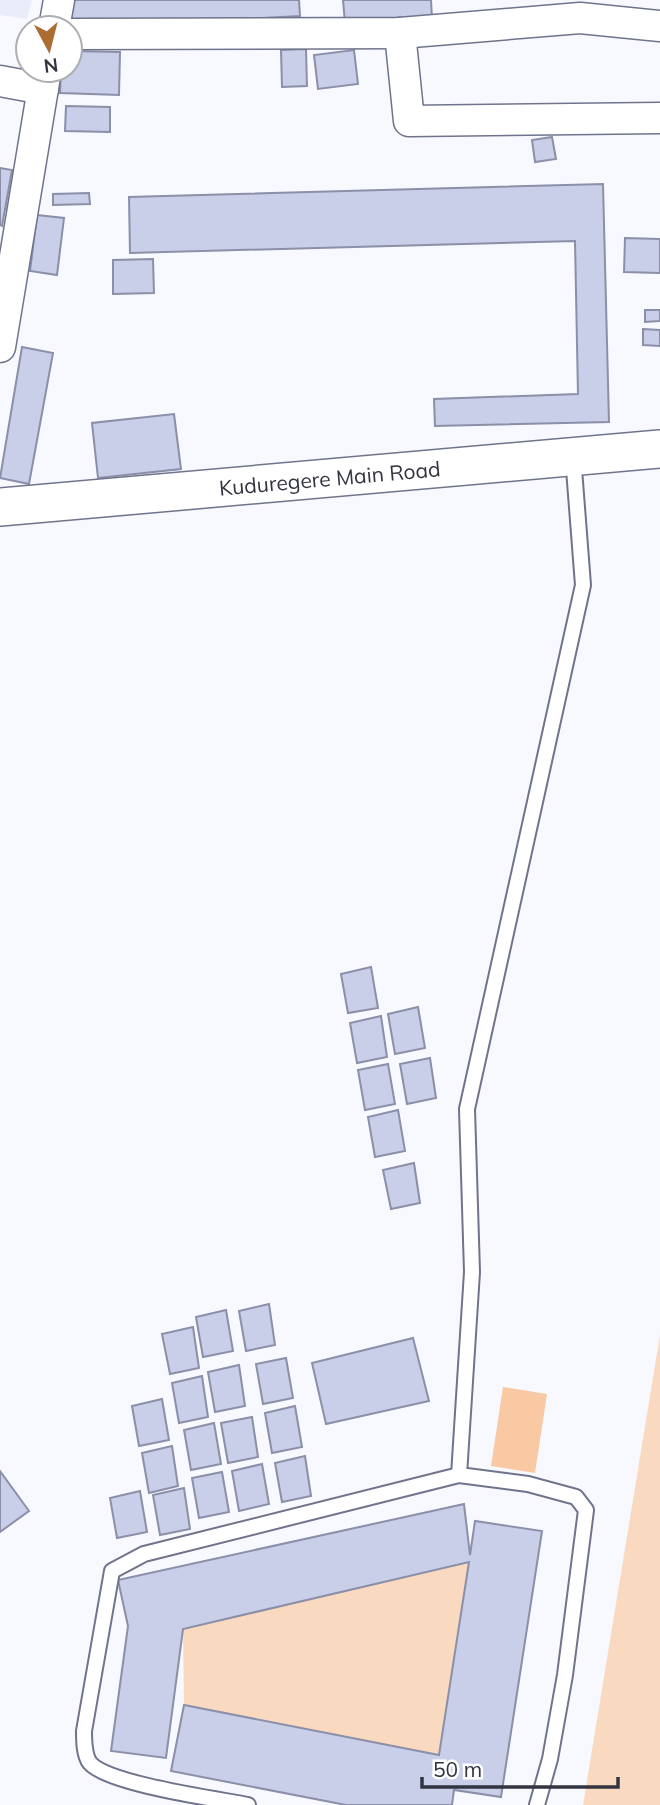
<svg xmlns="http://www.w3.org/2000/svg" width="660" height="1805" viewBox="0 0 660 1805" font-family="Mulish,sans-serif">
<rect width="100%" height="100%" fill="#f8f9ff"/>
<path fill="#e9ecf9" d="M0 0H32L27 19 0 15Z"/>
<g fill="#f9dac1">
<path d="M660 1335V1805H583Z"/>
<path d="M469 1562 439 1755 184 1705 183 1629Z"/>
</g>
<path fill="#f8c9a3" d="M503 1387 547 1394 535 1473 491 1466Z"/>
<g fill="#c9cee9" stroke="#8b8fa8" stroke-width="2">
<path d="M64 0H299L300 16 70 29Z"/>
<path d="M343 0H431L432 19 345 23Z"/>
<path d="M306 49 307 86 282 87 281 50Z"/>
<path d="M354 50 358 84 318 89 314 55Z"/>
<path d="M70 51 120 52 119 95 60 93 61 70H70Z"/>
<path d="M66 106 110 107V132L65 131Z"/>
<path d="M552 137 556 159 535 162 532 140Z"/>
<path d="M0 168 12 170 2 226 0 225Z"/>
<path d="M603 184 609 422 435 426 434 399 578 394 575 241 130 253 129 197Z"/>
<path d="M89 193 90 204 53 205V194Z"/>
<path d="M37 215 64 218 57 275 30 271Z"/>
<path d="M625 238 660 239V273L624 272Z"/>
<path d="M153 259 154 293 113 294V260Z"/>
<path d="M645 310H660V321L645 322Z"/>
<path d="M643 329 660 330V346L643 345Z"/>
<path d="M22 347 53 353 29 484 0 478Z"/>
<path d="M174 414 181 469 98 478 92 423Z"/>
<path d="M371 967 378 1008 348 1013 341 974Z"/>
<path d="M418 1007 425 1048 395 1054 388 1014Z"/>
<path d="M381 1016 387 1057 357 1063 350 1023Z"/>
<path d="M430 1058 436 1098 407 1104 400 1064Z"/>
<path d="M388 1064 395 1104 365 1110 358 1070Z"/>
<path d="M398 1110 405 1151 375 1157 368 1117Z"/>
<path d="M414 1163 420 1203 391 1209 383 1170Z"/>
<path d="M269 1304 275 1345 246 1351 239 1311Z"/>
<path d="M226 1310 233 1351 203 1357 196 1317Z"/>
<path d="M193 1327 199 1368 170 1374 162 1334Z"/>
<path d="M413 1338 429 1401 326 1424 312 1363Z"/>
<path d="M286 1358 293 1398 263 1404 256 1364Z"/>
<path d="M239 1365 245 1406 215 1412 208 1372Z"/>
<path d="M202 1376 208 1417 179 1423 172 1383Z"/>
<path d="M162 1399 169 1440 139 1446 132 1406Z"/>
<path d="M295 1406 302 1447 272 1453 265 1413Z"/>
<path d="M252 1417 258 1457 228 1463 221 1423Z"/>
<path d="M214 1423 221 1464 191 1470 184 1430Z"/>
<path d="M172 1446 178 1486 149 1493 142 1453Z"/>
<path d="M305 1456 311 1496 282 1502 275 1463Z"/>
<path d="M262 1464 269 1504 239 1511 232 1471Z"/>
<path d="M0 1471 29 1511 0 1532Z"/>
<path d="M222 1472 229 1512 199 1518 192 1478Z"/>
<path d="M184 1488 190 1529 160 1535 153 1495Z"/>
<path d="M140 1491 147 1532 117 1538 110 1498Z"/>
<path d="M464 1504 470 1555 475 1521 542 1531 501 1797 454 1790 452 1805H346L171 1771 184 1705 439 1755 469 1562 183 1629 166 1758 111 1751 128 1626 118 1580Z"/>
</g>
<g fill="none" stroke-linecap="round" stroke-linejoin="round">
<g stroke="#6f748c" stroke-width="18">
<g id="service">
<path d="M459 1475 472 1272 467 1109 583 585 573 456"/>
<path d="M248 1805C217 1799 108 1784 90 1763 84 1755 84 1741 84 1731L112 1571 144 1554 459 1475 528 1484 576 1497 586 1510 565 1675 550 1759 537 1805"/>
</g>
</g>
<g stroke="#6f748c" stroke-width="33">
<g id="minor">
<path d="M54 28 59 0"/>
<path d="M400 33 409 121 660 118"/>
<path d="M70 34 400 33 580 18 660 26"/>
<path d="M0 81 43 89"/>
<path d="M0 347 46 70"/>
</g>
</g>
<g stroke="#6f748c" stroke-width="40">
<g id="tertiary">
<path id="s1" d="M0 507 660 449"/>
</g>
</g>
<use href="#service" stroke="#fff" stroke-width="14"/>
<use href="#minor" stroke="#fff" stroke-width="30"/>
<use href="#tertiary" stroke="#fff" stroke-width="37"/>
</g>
<g text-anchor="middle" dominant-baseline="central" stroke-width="6" stroke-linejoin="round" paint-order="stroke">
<g font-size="21" fill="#32343f" stroke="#fff">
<text stroke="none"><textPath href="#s1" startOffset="331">Kuduregere Main Road</textPath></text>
</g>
</g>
<g transform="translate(49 49) rotate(173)"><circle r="33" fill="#ffffff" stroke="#adaeb2" stroke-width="2"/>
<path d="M0-5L12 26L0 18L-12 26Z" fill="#ac6d33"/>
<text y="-10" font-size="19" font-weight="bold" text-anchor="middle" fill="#32343f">N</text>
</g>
<path d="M422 1777v10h196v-10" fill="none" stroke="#32343f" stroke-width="3.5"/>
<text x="433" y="1777" font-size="21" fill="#32343f" stroke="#ffffff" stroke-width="5" paint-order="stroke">50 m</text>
</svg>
